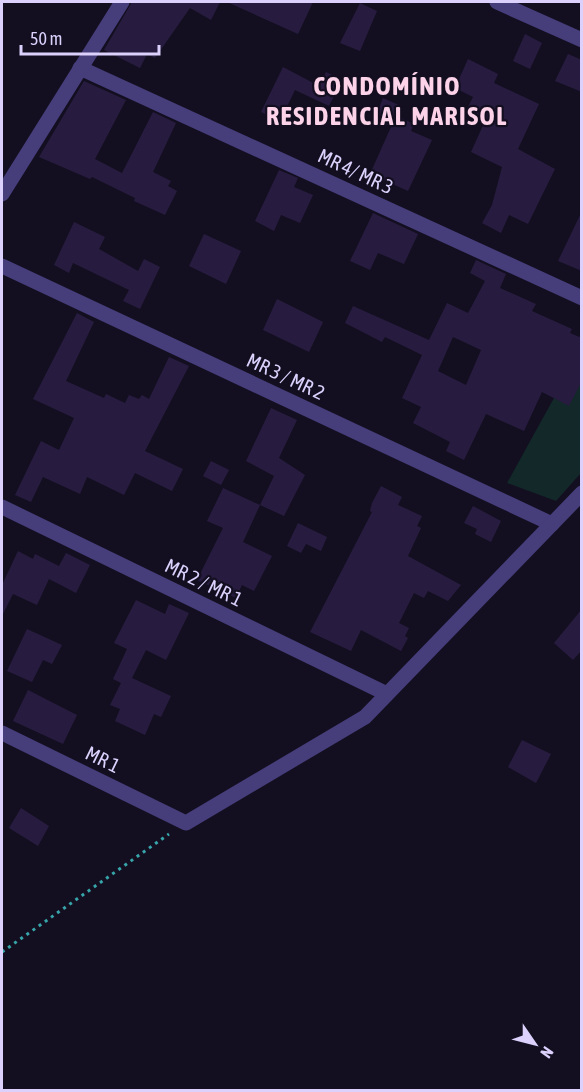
<svg xmlns="http://www.w3.org/2000/svg" width="583" height="1092" viewBox="0 0 583 1092" font-family="'Asap Condensed',sans-serif">
<rect width="100%" height="100%" fill="#130f20"/>
<path fill="#122829" d="M581 349V473L556 501 507 483Z"/>
<g fill="#271c3f" fill-rule="evenodd">
<path d="M132 2H220L211 20 190 8 155 58 147 54 140 68 104 50Z"/>
<path d="M227 2H313L298 34Z"/>
<path d="M360 3 377 11 360 51 340 43Z"/>
<path d="M525 34 542 43 530 69 513 61Z"/>
<path d="M568 54 582 60V92L555 81Z"/>
<path d="M468 59 498 74 494 83 539 104 518 149 555 169 528 224 509 215 501 233 482 223 492 205 502 167 471 152 485 121 466 111 473 97 455 88Z"/>
<path d="M283 67 319 86 326 72 342 80 329 106 295 90 280 121 261 112Z"/>
<path d="M84 81 126 100 95 159 122 173 153 112 176 123 153 172 171 181 168 186 177 191 165 215 134 201 135 198 92 177 90 179 39 157Z"/>
<path d="M383 98 401 106 397 116 414 124 411 131 432 140 408 191 370 174 391 127 375 119Z"/>
<path d="M279 170 298 178 294 187 313 195 300 223 281 215 274 231 255 221Z"/>
<path d="M582 211V271L558 261Z"/>
<path d="M373 213 418 234 404 264 378 253 370 270 350 261Z"/>
<path d="M74 222 105 237 99 249 138 271 144 259 160 267 140 309 123 301 129 290 73 263 69 273 54 265Z"/>
<path d="M204 234 241 251 226 284 189 266Z"/>
<path d="M476 260 506 274 500 288 536 304 532 311 572 329 570 333 582 338V381L569 406 542 392 524 431 486 414 464 460 446 451 450 442 413 423 421 407 402 398 422 355 385 337 382 342 345 323 353 306 429 340 447 303 468 313 485 281 470 273ZM453 337 481 350 466 385 438 371Z"/>
<path d="M277 299 323 322 309 352 263 330Z"/>
<path d="M77 313 94 322 66 381 104 398 106 394 125 403 129 395 139 399 142 395 149 399 169 357 189 366 145 451 183 469 172 491 135 473 124 495 87 477 80 494 43 477 31 502 15 495 41 441 59 450 74 418 33 399Z"/>
<path d="M271 408 297 420 279 458 305 475 284 516 260 505 243 542 272 556 254 591 242 585 236 598 197 580 223 528 207 521 223 488 260 505 274 476 246 461Z"/>
<path d="M211 461 229 470 221 485 203 476Z"/>
<path d="M381 486 402 497 398 505 422 516 417 526 421 528 408 556 461 585 448 601 428 591 424 598 414 593 399 623 409 628 405 636 408 638 401 651 361 630 351 651 310 632 372 512 370 511 372 503Z"/>
<path d="M473 506 501 521 491 542 475 534 477 529 464 523Z"/>
<path d="M298 523 327 537 321 551 306 544 301 553 287 546Z"/>
<path d="M18 551 33 559 35 554 59 566 66 553 90 565 76 593 49 579 37 605 13 594 2 616V585Z"/>
<path d="M136 600 165 614 169 604 189 613 166 660 146 650 132 678 171 696 161 717 154 714 145 735 115 721 120 709 110 705 121 683 113 679 127 649 114 643Z"/>
<path d="M582 609V650L573 660 554 643Z"/>
<path d="M27 629 62 645 52 664 43 660 32 682 7 671Z"/>
<path d="M28 690 77 715 63 744 13 721Z"/>
<path d="M522 740 551 754 536 783 508 767Z"/>
<path d="M21 808 49 826 38 846 9 828Z"/>
</g>
<g fill="none" stroke-linecap="round" stroke-linejoin="round">
<path stroke="#37a4aa" stroke-width="3" stroke-dasharray="3 4.5" stroke-linecap="butt" d="M2 952 169 834"/>
<g stroke="#463d7b" stroke-width="15">
<path d="M497 2 582 40"/>
<path d="M80 68 582 298"/>
<path d="M2 194 122 2"/>
<path d="M2 266 552 524"/>
<path d="M2 507 387 694"/>
<path d="M2 733 186 823 365 717 582 493"/>
</g>
</g>
<g text-anchor="middle" dominant-baseline="central" stroke-width="4.5" stroke-linejoin="round" paint-order="stroke">
<g font-size="20" fill="#dbd1fc" stroke="#130f20">
<text transform="translate(356 171) rotate(25)">MR 4/ MR 3</text>
<text transform="translate(286 376) rotate(25)">MR 3 / MR 2</text>
<text transform="translate(204 582) rotate(26)">MR 2 / MR 1</text>
<text transform="translate(103 759) rotate(26)">MR 1</text>
</g>
<g font-size="26" font-weight="bold" letter-spacing="1.5" fill="#fcd3e8" stroke="#130f20">
<text x="387" y="86">CONDOMÍNIO<tspan x="387" dy="30">RESIDENCIAL MARISOL</tspan></text>
</g>
</g>
<rect width="583" height="1092" fill="none" stroke="#dbd1fc" stroke-width="6"/>
<g transform="translate(535 1044) rotate(125)" stroke="#130f20" stroke-width="4.5" paint-order="stroke">
<path d="M0-4.5L10 22L0 15L-10 22Z" fill="#dbd1fc"/>
<text y="-9" font-size="16" font-weight="bold" text-anchor="middle" fill="#dbd1fc">N</text>
</g>
<path d="M21 45v9h138v-9" fill="none" stroke="#dbd1fc" stroke-width="3"/>
<text x="30" y="45" font-size="18" fill="#dbd1fc" stroke="#130f20" stroke-width="4.5" paint-order="stroke">50 m</text>
</svg>
